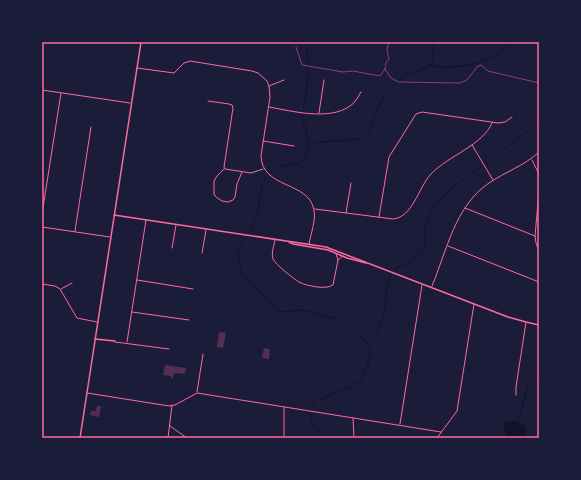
<svg xmlns="http://www.w3.org/2000/svg" width="581" height="480" viewBox="0 0 581 480" font-family="Poppins,sans-serif">
<rect width="100%" height="100%" fill="#1b1b3a"/>
<path fill="#12122b" d="M505 422C513 421 523 421 527 429L524 438H507L506 434 503 428Z"/>
<g fill="none" stroke-linecap="round" stroke-linejoin="round">
<g stroke="#12122b" stroke-width="1">
<path d="M42 46 44 42"/>
<path d="M430 66C448 68 472 67 488 59 497 54 506 47 515 42"/>
<path d="M399 80C407 71 420 72 430 66L433 59 434 42"/>
<path d="M303 111 307 89 308 61 306 42"/>
<path d="M308 148C313 145 317 143 322 142 335 140 358 143 368 133L383 96 396 83"/>
<path d="M487 163 539 122"/>
<path d="M271 173 280 166 301 163 306 158 309 142 305 126 303 123V115"/>
<path d="M250 231 257 216 262 186 266 177"/>
<path d="M244 240 238 250V257L241 272 250 283 266 298 274 308 283 312 302 310 340 320 367 343 371 350 367 368 360 381 350 387 315 401 311 407"/>
<path d="M395 269 409 263 422 252 425 248V226L434 205 459 182 481 167"/>
<path d="M367 343 376 334 380 325 385 311 386 291 390 275"/>
<path d="M310 414 314 428 328 438"/>
<path d="M517 423 528 387 531 383 539 376"/>
</g>
</g>
<g fill="#542f53">
<path d="M219 332 226 333 223 348 217 347Z"/>
<path d="M264 348 270 349 269 359 262 358Z"/>
<path d="M165 365 186 368 185 374 174 373 173 378H171V376L163 375Z"/>
<path d="M97 406H101L99 417 90 415 91 411H96Z"/>
</g>
<g fill="none" stroke-linecap="round" stroke-linejoin="round">
<g stroke="#ff6b9d" stroke-width="0.5">
<path d="M296 47 302 65 343 72 353 71 380 76 385 69 386 63 389 59 387 49 389 42"/>
<path d="M385 69 391 78 399 82 460 83 467 80 478 66 481 65 488 71 539 83"/>
</g>
<g stroke="#ff6b9d" stroke-width="1">
<path d="M137 68 174 73 184 63 190 61 252 71 258 73 267 81 269 86 270 97 261 156C262 189 309 181 314 210 316 220 311 233 309 244"/>
<path d="M269 86 284 80"/>
<path d="M42 90 130 103"/>
<path d="M208 101 229 104 232 105 233 108 224 167 225 169"/>
<path d="M269 107C292 111 329 121 350 106 355 103 358 97 361 92"/>
<path d="M319 113 324 80"/>
<path d="M263 141 294 146"/>
<path d="M472 145 493 180"/>
<path d="M532 160 539 174"/>
<path d="M224 169 217 176 214 181V194L216 197 222 201 228 202 233 200 235 197 237 184 242 172"/>
<path d="M225 169 251 173 263 169"/>
<path d="M539 191 535 236 536 243 539 251"/>
<path d="M465 208 535 236"/>
<path d="M315 209 393 219C413 217 418 188 431 174 448 156 483 145 492 123"/>
<path d="M346 213 351 183"/>
<path d="M42 214 61 93"/>
<path d="M379 217 389 157 416 114 422 112 498 123 505 122 512 117"/>
<path d="M42 227 110 237"/>
<path d="M75 231 91 127"/>
<path d="M275 240C274 245 271 254 273 259 276 265 294 279 299 282 307 286 326 290 333 285L338 260 336 254"/>
<path d="M448 246 539 282"/>
<path d="M172 248 176 225"/>
<path d="M202 253 206 230"/>
<path d="M338 260 343 256"/>
<path d="M137 280 193 289"/>
<path d="M42 284 55 286 60 289 77 318 97 322"/>
<path d="M432 286C447 250 455 206 489 183 505 172 524 166 539 152"/>
<path d="M61 289 72 283"/>
<path d="M132 312 189 320"/>
<path d="M115 342 169 349"/>
<path d="M127 342 146 220"/>
<path d="M197 392 203 354"/>
<path d="M87 393 169 406 175 405 197 393 441 432"/>
<path d="M516 395V387L526 322"/>
<path d="M284 407V438"/>
<path d="M353 418 354 438"/>
<path d="M400 424 422 285"/>
<path d="M170 426 187 438"/>
<path d="M168 438 172 405"/>
<path d="M437 438 457 411 474 304"/>
</g>
<g stroke="#ff6b9d" stroke-width="1.5">
<path d="M114 215 326 247 508 317 526 322 539 325"/>
<path d="M289 242 293 244 328 250 347 258 366 263"/>
<path d="M95 339 115 341"/>
<path d="M80 438 141 42"/>
</g>
</g>
<rect width="581" height="480" fill="none" stroke="#1b1b3a" stroke-width="86"/>
<rect x="43" y="43" width="495" height="394" fill="none" stroke="#ff6b9d" stroke-width="1.5"/>
</svg>
